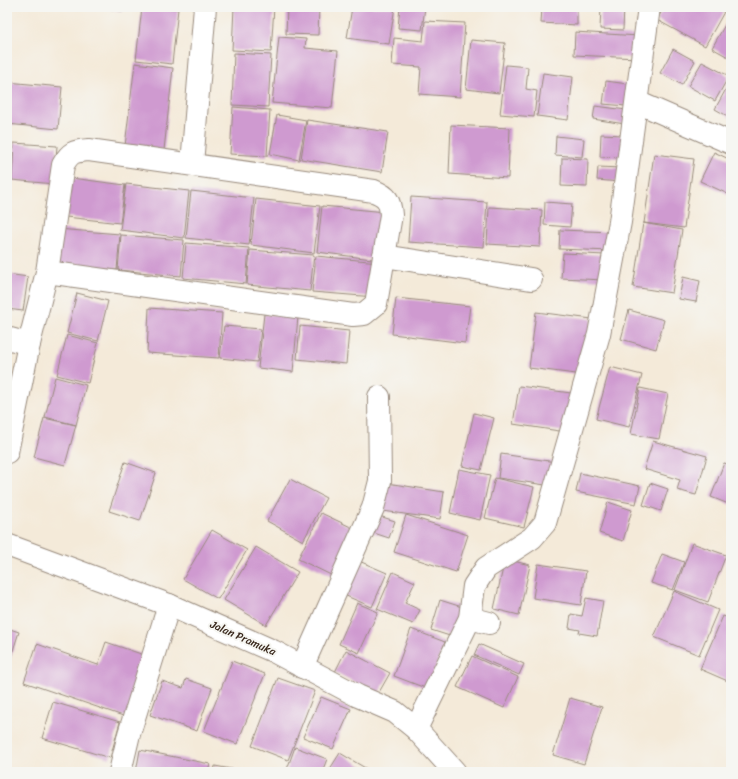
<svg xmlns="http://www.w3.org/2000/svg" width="738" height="779" viewBox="0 0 738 779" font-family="Sriracha,sans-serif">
<rect width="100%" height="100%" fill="#f6f6f2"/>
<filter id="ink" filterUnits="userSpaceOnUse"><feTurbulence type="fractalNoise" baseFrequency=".025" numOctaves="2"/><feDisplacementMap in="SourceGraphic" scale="8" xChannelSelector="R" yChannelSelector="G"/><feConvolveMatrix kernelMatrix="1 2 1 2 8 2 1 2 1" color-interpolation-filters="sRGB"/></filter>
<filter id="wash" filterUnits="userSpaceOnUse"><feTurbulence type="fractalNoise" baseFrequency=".012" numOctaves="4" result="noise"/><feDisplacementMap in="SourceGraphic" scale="16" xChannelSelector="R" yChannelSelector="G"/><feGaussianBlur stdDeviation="0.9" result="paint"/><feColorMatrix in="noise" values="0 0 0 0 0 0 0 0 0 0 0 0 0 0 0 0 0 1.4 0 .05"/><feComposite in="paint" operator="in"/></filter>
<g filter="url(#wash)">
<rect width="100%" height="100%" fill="#f4ead9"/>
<g id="blocks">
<g fill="#cf9ad0">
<path d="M94 7H122V11Z"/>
<path d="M142 7 178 9 172 64 136 60Z"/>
<path d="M234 7H274L271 52 232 50Z"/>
<path d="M287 7H319L318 35 286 34Z"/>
<path d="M352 7H395L389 44 347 38Z"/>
<path d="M400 7H425L422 30 398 28Z"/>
<path d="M542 7H577V25L541 23Z"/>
<path d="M601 7H624L623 30 600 29Z"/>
<path d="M664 7H714L724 12 705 46 657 20Z"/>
<path d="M731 14V57L730 58 712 48Z"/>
<path d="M425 21 465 23 460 97 419 94 421 67 392 65 394 38 423 41Z"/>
<path d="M575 32 639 36 638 58 574 55Z"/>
<path d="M279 37 306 39 305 48 338 51 332 108 272 103Z"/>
<path d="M471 40 505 43 499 93 466 89Z"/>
<path d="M673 49 695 61 682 85 660 73Z"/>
<path d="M234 53 271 55 268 107 232 105Z"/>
<path d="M702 62 729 76 715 101 688 86Z"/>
<path d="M135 63 173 68 164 150 125 146Z"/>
<path d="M506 65 528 67 526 89 537 91 534 117 500 114Z"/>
<path d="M543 73 573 77 568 120 537 116Z"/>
<path d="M731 80V118L715 109Z"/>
<path d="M606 81 628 84 626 106 603 104Z"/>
<path d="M7 82 62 87 58 129 7 124Z"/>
<path d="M595 106 627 110 625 124 593 119Z"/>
<path d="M233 107 270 110 267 156 230 154Z"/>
<path d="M277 115 306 120 299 160 270 154Z"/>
<path d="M307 120 388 132 382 172 301 159Z"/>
<path d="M451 125 510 128 508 178 449 174Z"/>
<path d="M7 134 10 135 8 150H7Z"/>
<path d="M601 134 623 135 622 158 600 157Z"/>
<path d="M556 136 584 139 582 157 555 155Z"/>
<path d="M14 143 57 146 54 184 12 180Z"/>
<path d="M714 152 731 160 730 195 700 181Z"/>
<path d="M654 154 694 159 684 228 644 223Z"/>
<path d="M562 158 588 159 587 187 561 186Z"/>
<path d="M598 167 621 168 620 182 597 180Z"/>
<path d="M71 178 125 185 120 223 66 217Z"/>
<path d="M126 184 189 191 184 238 120 230Z"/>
<path d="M191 191 254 198 249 245 186 238Z"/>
<path d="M411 197 487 202 484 247 408 242Z"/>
<path d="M256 199 320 206 314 253 251 245Z"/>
<path d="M545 202 572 204 570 227 544 225Z"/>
<path d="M322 206 386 212 380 260 317 252Z"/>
<path d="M489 207 542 210 540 247 487 244Z"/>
<path d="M643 223 682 230 672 293 633 287Z"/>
<path d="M57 229 120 234 117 270 53 264Z"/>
<path d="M560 230 612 232 611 251 559 249Z"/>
<path d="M121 235 184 240 181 276 118 270Z"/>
<path d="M186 243 249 248 246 284 183 278Z"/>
<path d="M250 250 314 255 310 291 247 285Z"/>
<path d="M563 253 605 255 604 280 561 278Z"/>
<path d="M316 256 379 262 375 297 312 292Z"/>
<path d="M7 274 28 277 23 311 7 309Z"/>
<path d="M683 277 700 281 696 302 679 299Z"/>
<path d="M77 293 108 301 98 341 67 333Z"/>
<path d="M396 298 470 306 465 343 392 334Z"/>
<path d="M149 308 222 313 219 358 147 353Z"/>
<path d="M629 310 664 320 656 349 621 339Z"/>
<path d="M536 312 592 319 584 375 529 368Z"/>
<path d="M264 314 298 317 293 372 258 368Z"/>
<path d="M224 326 261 329 257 362 220 358Z"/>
<path d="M300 326 349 331 346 364 297 359Z"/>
<path d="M67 335 98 343 88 383 57 375Z"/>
<path d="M610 367 642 375 629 427 596 419Z"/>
<path d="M55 377 86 385 76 425 45 417Z"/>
<path d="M519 386 571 393 566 432 513 424Z"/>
<path d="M640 388 668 394 659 439 631 434Z"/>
<path d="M474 413 494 418 481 470 462 466Z"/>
<path d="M44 418 76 425 65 465 34 457Z"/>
<path d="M653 441 707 456 696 495 677 490 680 480 644 469Z"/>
<path d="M501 454 556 462 552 486 498 478Z"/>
<path d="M125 462 156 473 140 521 109 511Z"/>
<path d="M724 463 731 465V505L711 497Z"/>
<path d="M459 469 490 475 480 520 450 513Z"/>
<path d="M580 473 640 486 636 504 576 492Z"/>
<path d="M495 478 534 487 524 527 485 518Z"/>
<path d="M290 479 326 498 303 541 267 521Z"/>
<path d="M387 483 444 492 440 519 383 511Z"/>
<path d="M650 483 668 489 661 511 643 505Z"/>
<path d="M608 502 632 510 623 541 599 533Z"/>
<path d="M321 513 355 529 333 576 298 559Z"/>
<path d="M373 514 395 521 389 538 368 531Z"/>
<path d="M406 515 468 535 456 572 394 552Z"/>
<path d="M212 530 247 550 218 599 183 579Z"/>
<path d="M692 543 726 555 708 602 675 590Z"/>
<path d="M256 547 298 572 266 625 224 600Z"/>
<path d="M662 554 684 562 673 590 651 583Z"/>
<path d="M352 558 387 573 372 607 337 592Z"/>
<path d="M505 559 530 565 519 615 494 609Z"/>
<path d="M538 564 586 571 581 605 533 598Z"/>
<path d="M393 572 415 582 405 603 420 610 413 624 377 609Z"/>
<path d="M674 591 718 610 699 655 654 637Z"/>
<path d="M586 598 603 601 597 636 579 633 580 630 569 628 571 614 582 616Z"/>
<path d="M440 600 465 608 456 638 431 630Z"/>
<path d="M357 603 378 612 359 653 339 644Z"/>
<path d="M723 616 731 619 730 682 700 669Z"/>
<path d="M7 628 19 632 7 669Z"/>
<path d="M411 629 445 642 428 689 394 676Z"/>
<path d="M106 642 150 657 129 718 24 682 37 644 98 665Z"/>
<path d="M479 644 524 664 519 675 474 655Z"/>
<path d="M346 650 390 673 378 694 335 672Z"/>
<path d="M472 656 518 677 504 708 457 687Z"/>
<path d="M232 661 265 674 237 744 204 731Z"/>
<path d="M278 678 315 691 288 760 252 746Z"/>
<path d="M186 679 212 688 197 731 150 715 162 681 183 688Z"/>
<path d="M321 697 351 709 333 749 303 737Z"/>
<path d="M570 698 602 707 584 764 553 755Z"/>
<path d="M53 702 120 722 110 758 42 738Z"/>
<path d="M295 747 327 759 322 772H286Z"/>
<path d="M140 750 210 764 208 772H136Z"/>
<path d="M340 753 372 772H328Z"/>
<path d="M215 766 242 771V772H214Z"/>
</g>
</g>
</g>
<g filter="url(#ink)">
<use href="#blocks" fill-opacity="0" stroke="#988a7c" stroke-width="1"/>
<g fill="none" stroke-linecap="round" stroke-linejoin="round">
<g stroke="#988a7c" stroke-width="24">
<g id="minor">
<path d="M637 102 731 143"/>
<path d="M192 164 205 7"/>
<path d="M384 256 531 279"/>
<path d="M7 338 29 344"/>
<path d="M7 452 29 344 47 272 63 165C70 152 74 151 89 150L374 191C387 196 390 201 391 215L376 304 364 314 353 315 47 272"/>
<path d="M7 545 169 605 273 651 358 696 395 712 416 729 455 772"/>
<path d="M470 618 489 623"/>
<path d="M302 667 373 508 380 481 379 397"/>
<path d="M416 729 470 618 474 586 486 568 532 538 545 523 599 334 620 222 649 7"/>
<path d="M120 772 129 734 169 605"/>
</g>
</g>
<use href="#minor" stroke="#fff" stroke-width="22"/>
</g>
</g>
<g text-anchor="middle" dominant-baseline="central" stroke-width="4" stroke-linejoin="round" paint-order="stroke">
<g font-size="11" fill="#3b2a1e" stroke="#f6f6f2">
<text transform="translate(243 638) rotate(24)">Jalan Pramuka</text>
</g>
</g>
<rect width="738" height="779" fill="none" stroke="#f6f6f2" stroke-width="24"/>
</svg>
